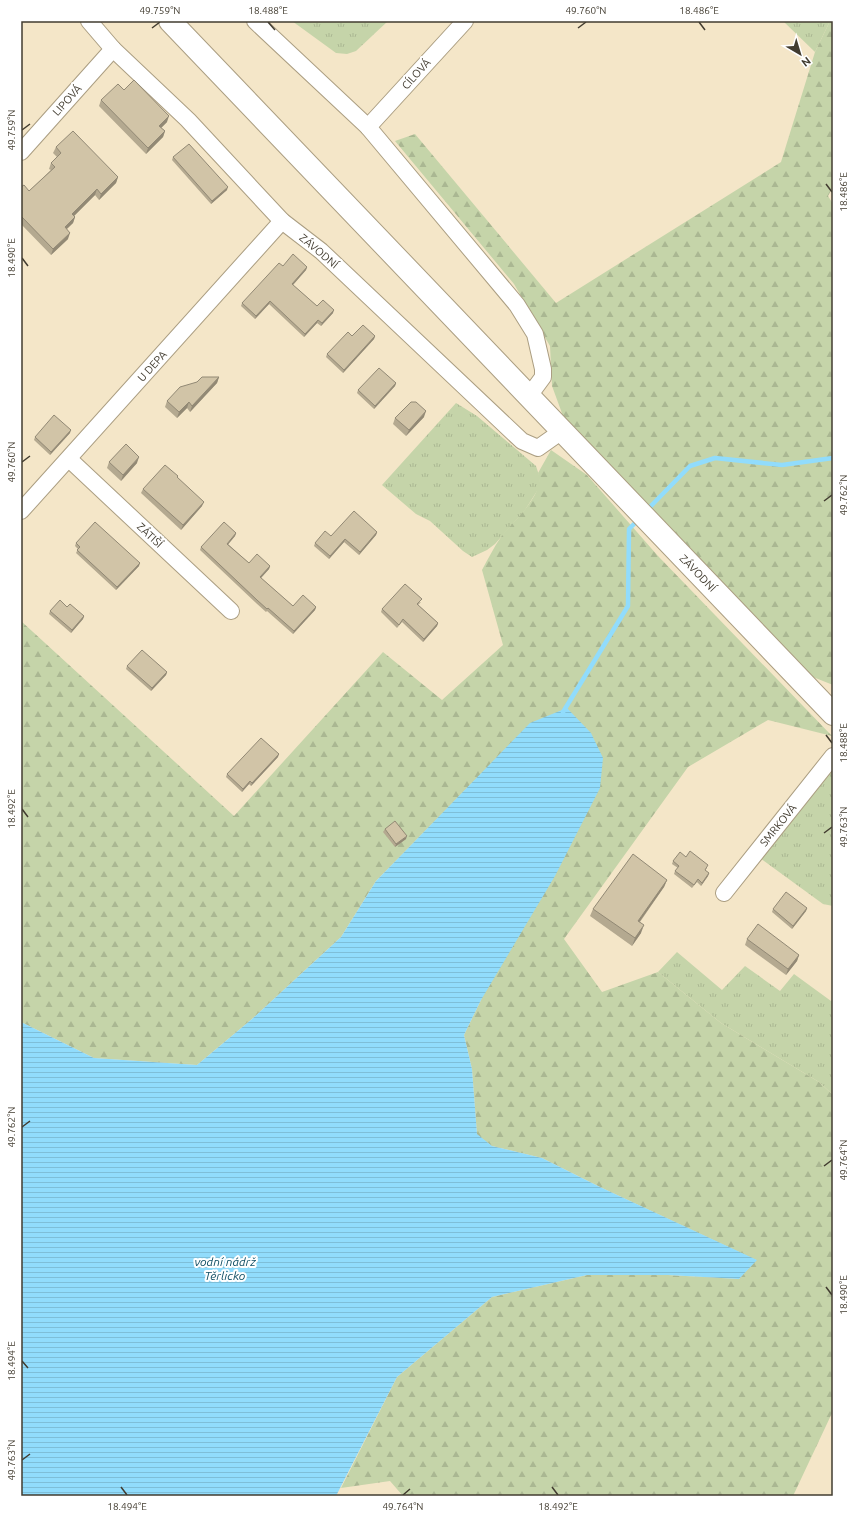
<svg xmlns="http://www.w3.org/2000/svg" width="854" height="1517" viewBox="0 0 854 1517" font-family="Ubuntu,sans-serif">
<defs>
<pattern id="grass-tufts" width="24" height="20" patternUnits="userSpaceOnUse"><rect width="24" height="20" fill="#c5d4a9"/><path d="M3 7l-1-3M5 7V3M7 7l1-3M15 17l-1-3M17 17v-4M19 17l1-3" fill="none" stroke="#aab792"/></pattern>
<pattern id="forest-firs" width="22" height="20" patternUnits="userSpaceOnUse"><rect width="22" height="20" fill="#c5d4a9"/><path d="M5 1l3.5 6h-7zM16 11l3.5 6h-7z" fill="#aab792"/></pattern>
<pattern id="water-rules" width="6" height="5" patternUnits="userSpaceOnUse"><rect width="6" height="5" fill="#91dcfc"/><path d="M0 2.5h6" fill="none" stroke="#7ebed8"/></pattern>
</defs>
<rect width="100%" height="100%" fill="#f4e6c8"/>
<g fill="url(#grass-tufts)">
<path d="M292 21H388L356 51 347 54 336 53Z"/>
<path d="M783 21H830L815 52Z"/>
<path d="M456 403 477 416 536 466 540 478 539 488 525 510 495 544 487 550 472 557 463 551 430 521 416 514 382 485Z"/>
<path d="M833 765V906L823 904 760 858Z"/>
<path d="M677 952 722 990 745 966 780 991 794 974 831 1001 833 999V1095L819 1082 721 1023 658 972Z"/>
</g>
<g fill="url(#forest-firs)">
<path d="M830 21H833V187L828 196 833 204V685L813 677 563 416 552 386 550 346 514 284 395 141 415 134 556 303 781 162 815 52Z"/>
<path d="M551 450 587 475 658 556 832 736 768 720 688 767 564 939 602 992 658 972 721 1023 819 1082 833 1095V1411L793 1496H403L390 1481 341 1488 397 1377 492 1297 587 1275H668L739 1279 756 1260 600 1187 542 1158 492 1146 477 1135 472 1069 464 1035 481 1000 530 724 376 881 341 937 252 1019 197 1065 94 1058 21 1022V621L234 816 383 652 442 700 503 645 482 570C488 559 494 547 501 537 513 521 546 494 538 473Z"/>
</g>
<path fill="url(#water-rules)" d="M567 708 591 733 603 758 600 788 555 876 481 1000 464 1035 472 1069 477 1134 492 1146 542 1158 600 1187 757 1260 739 1279 668 1275H587L492 1297 397 1377 336 1496H21V1022L94 1058 197 1065 252 1019 341 937 376 881 530 723Z"/>
<g fill="none" stroke-linecap="round" stroke-linejoin="round">
<g stroke="#91dcfc" stroke-width="4.5">
<path d="M646 511 690 466 715 458 782 465 833 458"/>
<path d="M563 712 628 606 629 529 638 520"/>
</g>
<g stroke="#ab9e82" stroke-width="18">
<g id="street">
<path d="M89 21 113 49 188 120 282 221 321 251 522 441 538 448 562 431"/>
<path d="M255 21 368 127 517 305 535 334 543 369V377L529 396"/>
<path d="M368 127 465 21"/>
<path d="M21 152 113 49"/>
<path d="M69 459 231 611"/>
<path d="M21 511 282 221"/>
<path d="M724 893 833 756"/>
</g>
</g>
<g stroke="#ab9e82" stroke-width="24">
<path id="secondary" d="M170 21 833 714"/>
</g>
<use href="#street" stroke="#fff" stroke-width="16"/>
<use href="#secondary" stroke="#fff" stroke-width="22"/>
</g>
<g fill="#b4a990">
<path d="M124 90 167 122 161 128 165 131 163 137 146 154 99 106 101 100Z"/>
<path d="M56 147 118 177 116 183 99 200 95 195 74 216 75 217 73 223 67 229 68 239 51 255 21 224V187L29 191 51 170 49 169 51 163 57 157 53 153Z"/>
<path d="M173 157 227 190 211 204 172 160Z"/>
<path d="M283 266 307 267 306 270 293 285 317 306 333 313 321 326 317 323 304 337 269 304 255 319 241 306 242 303Z"/>
<path d="M352 336H375L374 339 343 373 326 357 327 354Z"/>
<path d="M219 377 217 383 190 412 187 408 177 418 165 407 167 401Z"/>
<path d="M396 383 395 386 374 409 357 393 358 390Z"/>
<path d="M424 417 406 436 393 424 395 418Z"/>
<path d="M70 433 50 455 34 440 35 437Z"/>
<path d="M109 462 137 463 121 481 107 468Z"/>
<path d="M177 477 202 506 181 530 141 493 143 489Z"/>
<path d="M377 532 376 535 359 555 344 542 329 559 314 546 315 543 331 536Z"/>
<path d="M236 533 235 536 228 544 249 563 270 566 269 569 261 578 293 606 316 607 315 610 293 634 267 611 266 612 256 603 200 550 201 547Z"/>
<path d="M76 543 139 566 116 590 76 553 78 549 75 546Z"/>
<path d="M421 602 418 605 438 623 437 626 423 642 402 622 397 628 381 612 382 609Z"/>
<path d="M50 611 84 616 83 619 71 633 49 614Z"/>
<path d="M127 666 167 672 166 675 151 691 126 669Z"/>
<path d="M278 757 251 786 249 784 242 792 226 777 227 774Z"/>
<path d="M385 829 406 839 395 847 383 832Z"/>
<path d="M686 857 707 868 705 870 709 873 708 876 701 886 697 882 692 888 674 874 675 871 678 868 672 864 673 861Z"/>
<path d="M667 880 664 887 640 922 641 933 632 946 590 916 593 909Z"/>
<path d="M807 908 806 911 792 929 772 912 773 909Z"/>
<path d="M747 939 799 955 797 961 786 975 745 945Z"/>
</g>
<g fill="#928975">
<path d="M169 116 167 122 157 132 159 126Z"/>
<path d="M165 131 163 137 146 154 148 148Z"/>
<path d="M118 177 116 183 99 200 101 194Z"/>
<path d="M228 187 227 190 211 204 212 201Z"/>
<path d="M97 189 95 195 70 220 72 214Z"/>
<path d="M75 217 73 223 62 233 65 227Z"/>
<path d="M70 233 68 239 51 255 53 249Z"/>
<path d="M307 267 306 270 291 287 292 284Z"/>
<path d="M270 301 269 304 255 319 256 316Z"/>
<path d="M334 310 333 313 321 326 322 323Z"/>
<path d="M318 320 317 323 304 337 305 334Z"/>
<path d="M375 336 374 339 343 373 344 370Z"/>
<path d="M219 377 217 383 190 412 192 406Z"/>
<path d="M396 383 395 386 374 409 375 406Z"/>
<path d="M189 402 187 408 177 418 179 412Z"/>
<path d="M426 411 424 417 406 436 409 430Z"/>
<path d="M71 430 70 433 50 455 51 452Z"/>
<path d="M139 457 137 463 121 481 123 475Z"/>
<path d="M204 502 202 506 181 530 183 525Z"/>
<path d="M377 532 376 535 359 555 360 552Z"/>
<path d="M236 533 235 536 226 547 227 544Z"/>
<path d="M345 539 344 542 329 559 330 556Z"/>
<path d="M140 563 139 566 116 590 117 587Z"/>
<path d="M270 566 269 569 259 580 260 577Z"/>
<path d="M316 607 315 610 293 634 294 631Z"/>
<path d="M84 616 83 619 71 633 72 630Z"/>
<path d="M438 623 437 626 423 642 424 639Z"/>
<path d="M167 672 166 675 151 691 152 688Z"/>
<path d="M279 754 278 757 251 786 252 783Z"/>
<path d="M250 781 249 784 242 792 243 789Z"/>
<path d="M407 836 406 839 395 847 396 844Z"/>
<path d="M709 873 708 876 701 886 702 883Z"/>
<path d="M667 880 664 887 635 928 638 921Z"/>
<path d="M807 908 806 911 792 929 793 926Z"/>
<path d="M644 925 641 933 632 946 635 938Z"/>
<path d="M799 955 797 961 786 975 788 969Z"/>
</g>
<g fill="#d1c4a7" stroke="#928975">
<path d="M134 80 169 116 159 126 165 131 148 148 101 100 118 84 124 90Z"/>
<path d="M73 131 118 177 101 194 97 189 72 214 75 217 65 227 70 233 53 249 21 216V187L24 185 29 191 55 167 51 163 61 153 56 147Z"/>
<path d="M189 144 228 187 212 201 173 157Z"/>
<path d="M293 254 307 267 292 284 317 306 323 300 334 310 322 323 318 320 305 334 270 301 256 316 242 303 279 263 283 266Z"/>
<path d="M363 325 375 336 344 370 327 354 348 332 352 336Z"/>
<path d="M379 368 396 383 375 406 358 390Z"/>
<path d="M202 377H219L192 406 189 402 179 412 167 401 180 387 197 382Z"/>
<path d="M411 402H416L426 411 409 430 395 418Z"/>
<path d="M54 415 71 430 51 452 35 437Z"/>
<path d="M126 444 139 457 123 475 109 462Z"/>
<path d="M165 465 178 476 177 477 204 502 183 525 143 489Z"/>
<path d="M354 511 377 532 360 552 345 539 330 556 315 543 325 531 331 536Z"/>
<path d="M95 522 140 563 117 587 77 550 80 547 76 543Z"/>
<path d="M224 522 236 533 227 544 249 563 257 554 270 566 260 577 293 606 303 595 316 607 294 631 268 608 267 609 257 600 201 547Z"/>
<path d="M405 584 422 599 417 604 438 623 424 639 403 619 399 625 382 609Z"/>
<path d="M60 600 67 607 70 604 84 616 72 630 50 611Z"/>
<path d="M142 650 167 672 152 688 127 666Z"/>
<path d="M261 738 279 754 252 783 250 781 243 789 227 774Z"/>
<path d="M395 821 407 836 396 844 385 829Z"/>
<path d="M690 851 708 865 705 870 709 873 702 883 698 879 694 885 675 871 679 866 673 861 680 852 686 857Z"/>
<path d="M633 854 667 880 638 921 644 925 635 938 593 909Z"/>
<path d="M786 892 807 908 793 926 773 909Z"/>
<path d="M758 924 799 955 788 969 747 939Z"/>
</g>
<path fill="none" stroke="#423c30" stroke-width="1.5" d="M268 22 275 30M699 22 705 30M152 28 160 22M578 28 586 22M22 130 30 124M826 184 832 192M22 258 28 266M22 462 30 456M824 501 832 495M826 735 832 743M22 809 28 817M824 833 832 827M22 1127 30 1121M824 1166 832 1160M826 1287 832 1295M22 1361 28 1368M22 1460 30 1454M121 1487 127 1495M552 1487 558 1495M403 1495 410 1489"/>
<g text-anchor="middle" dominant-baseline="central" stroke-width="4" stroke-linejoin="round" paint-order="stroke">
<g font-size="11" fill="#423c30" stroke="#fff">
<text transform="translate(416 74) rotate(-48)">CÍLOVÁ</text>
<text transform="translate(67 100) rotate(-48)">LIPOVÁ</text>
<text transform="translate(319 251) rotate(40)">ZÁVODNÍ</text>
<text transform="translate(152 366) rotate(-48)">U DEPA</text>
<text transform="translate(150 535) rotate(43)">ZÁTIŠÍ</text>
<text transform="translate(698 573) rotate(46)">ZÁVODNÍ</text>
<text transform="translate(778 825) rotate(-51)">SMRKOVÁ</text>
</g>
<g font-size="12" font-style="italic" fill="#104e64" stroke="#fff">
<text x="225" y="1261">vodní nádrž<tspan x="225" dy="14">Těrlicko</tspan></text>
</g>
</g>
<rect width="854" height="1517" fill="none" stroke="#ffffff" stroke-width="44"/>
<g transform="translate(800 54) rotate(142)" stroke="#ffffff" stroke-width="3" paint-order="stroke">
<path d="M0-3L7 15L0 10L-7 15Z" fill="#423c30"/>
<text y="-6" font-size="11" font-weight="bold" text-anchor="middle" fill="#423c30">N</text>
</g>
<rect x="22" y="22" width="810" height="1473" fill="none" stroke="#423c30" stroke-width="1.5"/>
<g font-size="10" text-anchor="middle" fill="#423c30">
<text x="160" y="14">49.759°N</text>
<text x="268" y="14">18.488°E</text>
<text x="586" y="14">49.760°N</text>
<text x="699" y="14">18.486°E</text>
<text transform="translate(11 130) rotate(-90)" y="4">49.759°N</text>
<text transform="translate(843 192) rotate(-90)" y="4">18.486°E</text>
<text transform="translate(11 258) rotate(-90)" y="4">18.490°E</text>
<text transform="translate(11 462) rotate(-90)" y="4">49.760°N</text>
<text transform="translate(843 495) rotate(-90)" y="4">49.762°N</text>
<text transform="translate(843 743) rotate(-90)" y="4">18.488°E</text>
<text transform="translate(11 809) rotate(-90)" y="4">18.492°E</text>
<text transform="translate(843 827) rotate(-90)" y="4">49.763°N</text>
<text transform="translate(11 1127) rotate(-90)" y="4">49.762°N</text>
<text transform="translate(843 1160) rotate(-90)" y="4">49.764°N</text>
<text transform="translate(843 1295) rotate(-90)" y="4">18.490°E</text>
<text transform="translate(11 1361) rotate(-90)" y="4">18.494°E</text>
<text transform="translate(11 1460) rotate(-90)" y="4">49.763°N</text>
<text x="127" y="1510">18.494°E</text>
<text x="403" y="1510">49.764°N</text>
<text x="558" y="1510">18.492°E</text>
</g>
</svg>
